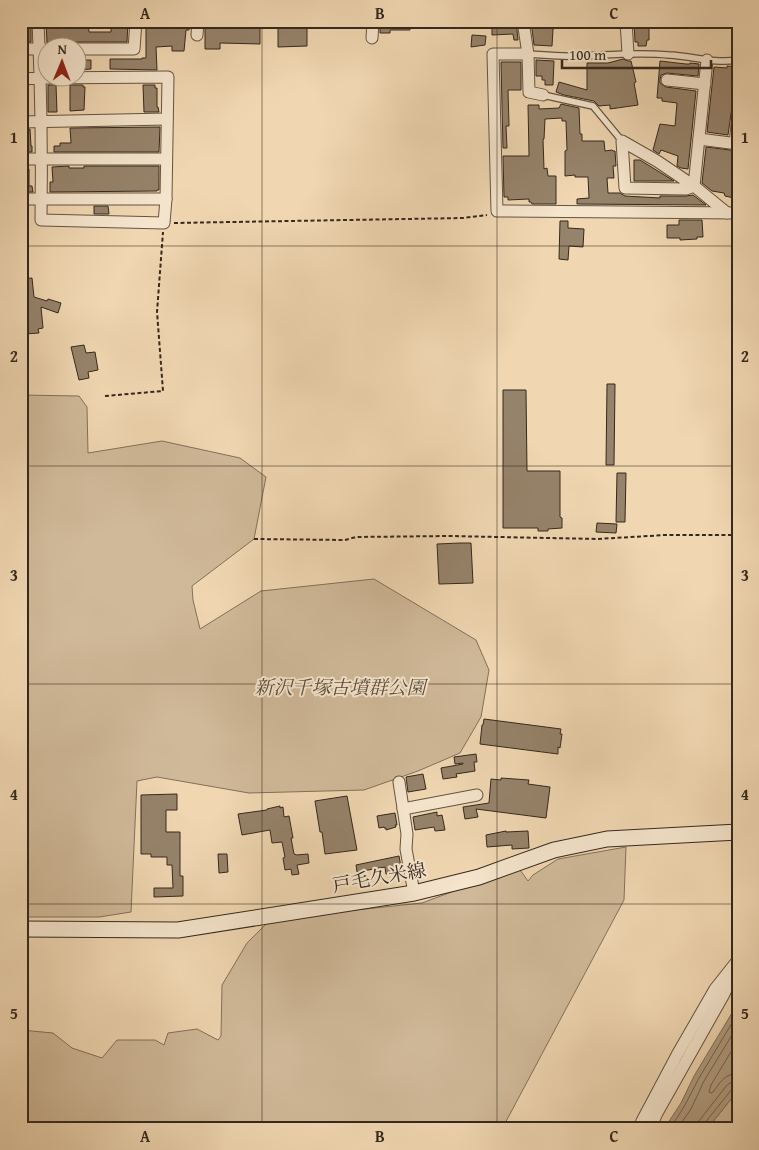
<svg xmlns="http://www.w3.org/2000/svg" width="759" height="1150" viewBox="0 0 759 1150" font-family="'Gentium Book Plus','Noto Serif JP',serif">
<rect width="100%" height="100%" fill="#f0d7b2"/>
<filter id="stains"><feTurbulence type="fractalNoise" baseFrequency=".004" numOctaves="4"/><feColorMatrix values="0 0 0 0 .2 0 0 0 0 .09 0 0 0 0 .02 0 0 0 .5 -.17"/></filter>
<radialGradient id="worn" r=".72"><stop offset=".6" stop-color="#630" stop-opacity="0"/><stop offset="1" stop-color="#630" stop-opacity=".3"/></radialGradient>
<g fill="#d0b999" stroke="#82705c">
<path d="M21 395 79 396 87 407 88 453 162 441 240 458 266 477 254 539 192 586 193 600 200 629 261 591 374 579 476 640 489 670 481 717 460 753 418 771 364 790 249 793 157 777 137 781 131 912 99 917H21Z"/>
<path d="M626 847 624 900 502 1129H21V1030L53 1033 72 1048 102 1058 117 1040H155L164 1045 168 1033 197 1029 218 1040 221 1036 222 985 247 943 271 919 422 903 518 867 528 881 533 875 558 859Z"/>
<path d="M738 1089V1129H707L732 1098Z"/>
</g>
<path fill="#b09c80" stroke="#7f6e59" d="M738 1003V1089L732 1098 707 1129H664L681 1103 694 1076Z"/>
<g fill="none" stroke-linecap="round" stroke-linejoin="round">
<g stroke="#72624f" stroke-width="1">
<path d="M738 1040 711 1085 709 1092 711 1093 713 1092C720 1083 724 1074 738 1073"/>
<path d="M670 1129 685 1105 699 1078 738 1013"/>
<path d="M677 1129 691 1109 704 1081 738 1025"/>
<path d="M697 1129 699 1121 727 1085 732 1082 738 1081"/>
<path d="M704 1129V1124L732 1089 738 1087"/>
</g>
</g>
<g fill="#96836b" stroke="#35281e">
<path d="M46 21H88L89 32H111V21H128L127 42H78L53 44 47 42Z"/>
<path d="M148 21H189V30H186L184 51H172V46L156 47 157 70 110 69V59H142V58H146V26H148Z"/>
<path d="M207 21 260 22V44L220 43V49H205V24H207Z"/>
<path d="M278 21 307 22V46L278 47Z"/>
<path d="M393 21H406V24H410V30H390V33H380V23H393Z"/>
<path d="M492 21H516L518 40H514L513 34 492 35Z"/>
<path d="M531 21H554V29H553L552 46 534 45Z"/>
<path d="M634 21H648L647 27H649V40H647L646 46H638V42H635Z"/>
<path d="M31 24V42H21V25Z"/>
<path d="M472 35 486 36 485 45 471 47Z"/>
<path d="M78 59H85V60H91V69L78 70Z"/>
<path d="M623 59 628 61H631L636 82 634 83 638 105 610 109V105L599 106 594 101 564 95 556 92 559 82 587 90V63H608Z"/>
<path d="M536 60 554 61 553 85H545V80H542V76H536Z"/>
<path d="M660 61 686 64H690V63L699 64 698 76 667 73 661 75 660 80V83L666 87 696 91 688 169 681 168 677 166 678 156 661 150 659 154 653 150 660 124 675 126 677 103 662 101V98H657Z"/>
<path d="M501 62H521V90H508L509 126H506L507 148H503Z"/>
<path d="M727 66 736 67 734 86H735L734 95 731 114 728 135 707 132 714 67 727 68Z"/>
<path d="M48 85H56L57 112H48Z"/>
<path d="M70 85H83V87H85L84 110 70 111Z"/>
<path d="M143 85H155V88H157V107H158L159 112H144Z"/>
<path d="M561 104 579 108 580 134H582V141H604L605 151 612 150 613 151H615L616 166H613L614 178H607L608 193H620L625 196 660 198V196H686L693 195 706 205 577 204V199L589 198 588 177H575V175L565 176V151L567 150 566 121H562V118L545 119 544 139H543L544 169 547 168 548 176H556V204H532L531 202H529V199L508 200V197H504L503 156H529V155L528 105H539V109L559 108Z"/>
<path d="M160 127 159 152H54V146H60V143H71L70 128Z"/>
<path d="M30 129 31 146H32V152H21V130Z"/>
<path d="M706 147 738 151 735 171 737 172 734 198 725 196 724 193 712 191 702 183Z"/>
<path d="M634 160H640L674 181H634Z"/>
<path d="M69 166V168H84V166H159V190H157V191L50 192V182H53L52 167Z"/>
<path d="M29 169V186H32L33 192H21V170Z"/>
<path d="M94 206H108L109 214H94Z"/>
<path d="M679 220H702L703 237H697V239L680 240V238H667V225H679Z"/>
<path d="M560 221H568V228L584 229 583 247 569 246 568 260 559 259Z"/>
<path d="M32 278 34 297 47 301 48 299 61 303 58 313 41 307 43 328 38 329 39 333 25 334 21 279Z"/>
<path d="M84 345 86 353 95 352 98 370 88 372 89 378 79 380 71 347Z"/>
<path d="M607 384H615L614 465H606Z"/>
<path d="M503 390H526L527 471H560V517L562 518V528L548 529V531H538V528H503Z"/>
<path d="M617 473H626L625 522H616Z"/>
<path d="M597 523 617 524 616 533 596 532Z"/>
<path d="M460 543H471L473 583 439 584 437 544Z"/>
<path d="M484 719 561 729 560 734H562L560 748 558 747V754L480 744 482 725H483Z"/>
<path d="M476 754 477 762H474L475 771 456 774 457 777 443 779 441 768 463 764V763L455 764 454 757Z"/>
<path d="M423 774 426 789 408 792 406 777Z"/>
<path d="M501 778 529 780 528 784 550 787 546 818 476 809 478 817 465 819 463 807 489 803 491 779 501 780Z"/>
<path d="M177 794V810H166V832H180V876H183V896L154 897V888H173L172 865H167V857H151V854H141V795Z"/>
<path d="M347 796 357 850 325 854 322 832H320L315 801Z"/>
<path d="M280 806V808L283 807 284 817 289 816 293 838H291L294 854H295L296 855 308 854 309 863 297 865 299 874 292 875 291 869 285 870 283 858 285 857 282 842 272 843 270 830 242 835 238 814 267 810V809Z"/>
<path d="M437 812V816L442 815 445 830 435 831 434 827 415 830 413 817Z"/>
<path d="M395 813 397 825H395L396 827 386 830V828H384V827L379 828 377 816Z"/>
<path d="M506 831V832L528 831 529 848 512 849V845L487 847 486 835Z"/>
<path d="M218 854H227L228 872 219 873Z"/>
<path d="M399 856 401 867 397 868 398 872 386 874 385 867 357 872 356 865Z"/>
</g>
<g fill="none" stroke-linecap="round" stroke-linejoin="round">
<g stroke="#645443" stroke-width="8">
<g id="lane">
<path d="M528 54C544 55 561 57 577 56 608 55 639 52 669 55 692 56 714 64 738 60"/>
<path d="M543 95 593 106 622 141"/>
</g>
</g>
<g stroke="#645443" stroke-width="13">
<g id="street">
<path d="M523 21 528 54 529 92 543 95"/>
<path d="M626 21 628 54"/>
<path d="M197 35 198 21"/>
<path d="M372 38 373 21"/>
<path d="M21 49H48"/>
<path d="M78 49H134L136 21"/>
<path d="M528 54H493L497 211 738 213"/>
<path d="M707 60 694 186 686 189 625 188 622 141 657 161 694 186 727 213"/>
<path d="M21 79 40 78 168 77 166 199 164 223 41 220C42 154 41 88 38 21"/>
<path d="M667 80 705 84"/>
<path d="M21 122 167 119"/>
<path d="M699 139 738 144"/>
<path d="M735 144 738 115"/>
<path d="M21 159H166"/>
<path d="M21 199H166"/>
<path d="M399 782 407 834 406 849 414 893"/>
<path d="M403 809 477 795"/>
<path d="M639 1129 642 1121 677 1055 715 989 738 960"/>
<path d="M650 1129 657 1113 724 994 734 972"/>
</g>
</g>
<g stroke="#35281e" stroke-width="17">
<path id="secondary" d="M21 929 178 930 414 893 479 877 554 850 607 839 738 832"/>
</g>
<g stroke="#35281e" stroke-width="2" stroke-dasharray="4 2.5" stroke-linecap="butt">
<path d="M174 223 463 218 487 215"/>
<path d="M105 396 163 391 157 312 163 232"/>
<path d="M254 539 345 540 356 537 449 536 598 539 665 535H738"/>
</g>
<use href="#lane" stroke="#f5e5cd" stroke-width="5.5"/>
<use href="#street" stroke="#f5e5cd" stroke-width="11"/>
<use href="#secondary" stroke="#f5e5cd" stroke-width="15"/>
</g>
<path fill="none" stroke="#35281e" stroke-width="1" stroke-opacity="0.55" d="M262 21V1129M497 21V1129M21 246H738M21 466H738M21 684H738M21 904H738"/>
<g text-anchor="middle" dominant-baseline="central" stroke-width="4" stroke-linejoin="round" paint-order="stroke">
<g font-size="19" font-style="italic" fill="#5c4c3d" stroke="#f5e5cd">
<text x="340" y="687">新沢千塚古墳群公園</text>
</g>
<g font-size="19" fill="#35281e" stroke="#f5e5cd">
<text transform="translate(379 877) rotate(-10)">戸毛久米線</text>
</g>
</g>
<rect width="759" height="1150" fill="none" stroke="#f0d7b2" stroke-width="55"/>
<g transform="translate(62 62) rotate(1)"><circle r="24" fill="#f5e5cd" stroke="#a89987"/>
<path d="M0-4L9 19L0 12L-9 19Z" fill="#8f2418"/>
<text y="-8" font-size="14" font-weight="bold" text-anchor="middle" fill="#35281e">N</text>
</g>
<path d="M562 60v8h149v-8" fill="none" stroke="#35281e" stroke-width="2.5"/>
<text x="569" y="60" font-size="15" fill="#35281e" stroke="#f5e5cd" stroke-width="4" paint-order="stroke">100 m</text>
<rect x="28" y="28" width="704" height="1094" fill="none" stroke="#35281e" stroke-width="2"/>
<g font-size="16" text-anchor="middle" font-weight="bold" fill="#35281e">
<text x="145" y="19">A</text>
<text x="380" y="19">B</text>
<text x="614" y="19">C</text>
<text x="14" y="143">1</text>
<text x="745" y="143">1</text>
<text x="14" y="362">2</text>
<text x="745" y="362">2</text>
<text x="14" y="581">3</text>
<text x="745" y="581">3</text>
<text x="14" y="800">4</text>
<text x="745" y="800">4</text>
<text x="14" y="1019">5</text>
<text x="745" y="1019">5</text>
<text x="145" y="1142">A</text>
<text x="380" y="1142">B</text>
<text x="614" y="1142">C</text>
</g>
<rect width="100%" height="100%" filter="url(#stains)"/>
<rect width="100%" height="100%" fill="url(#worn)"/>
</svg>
